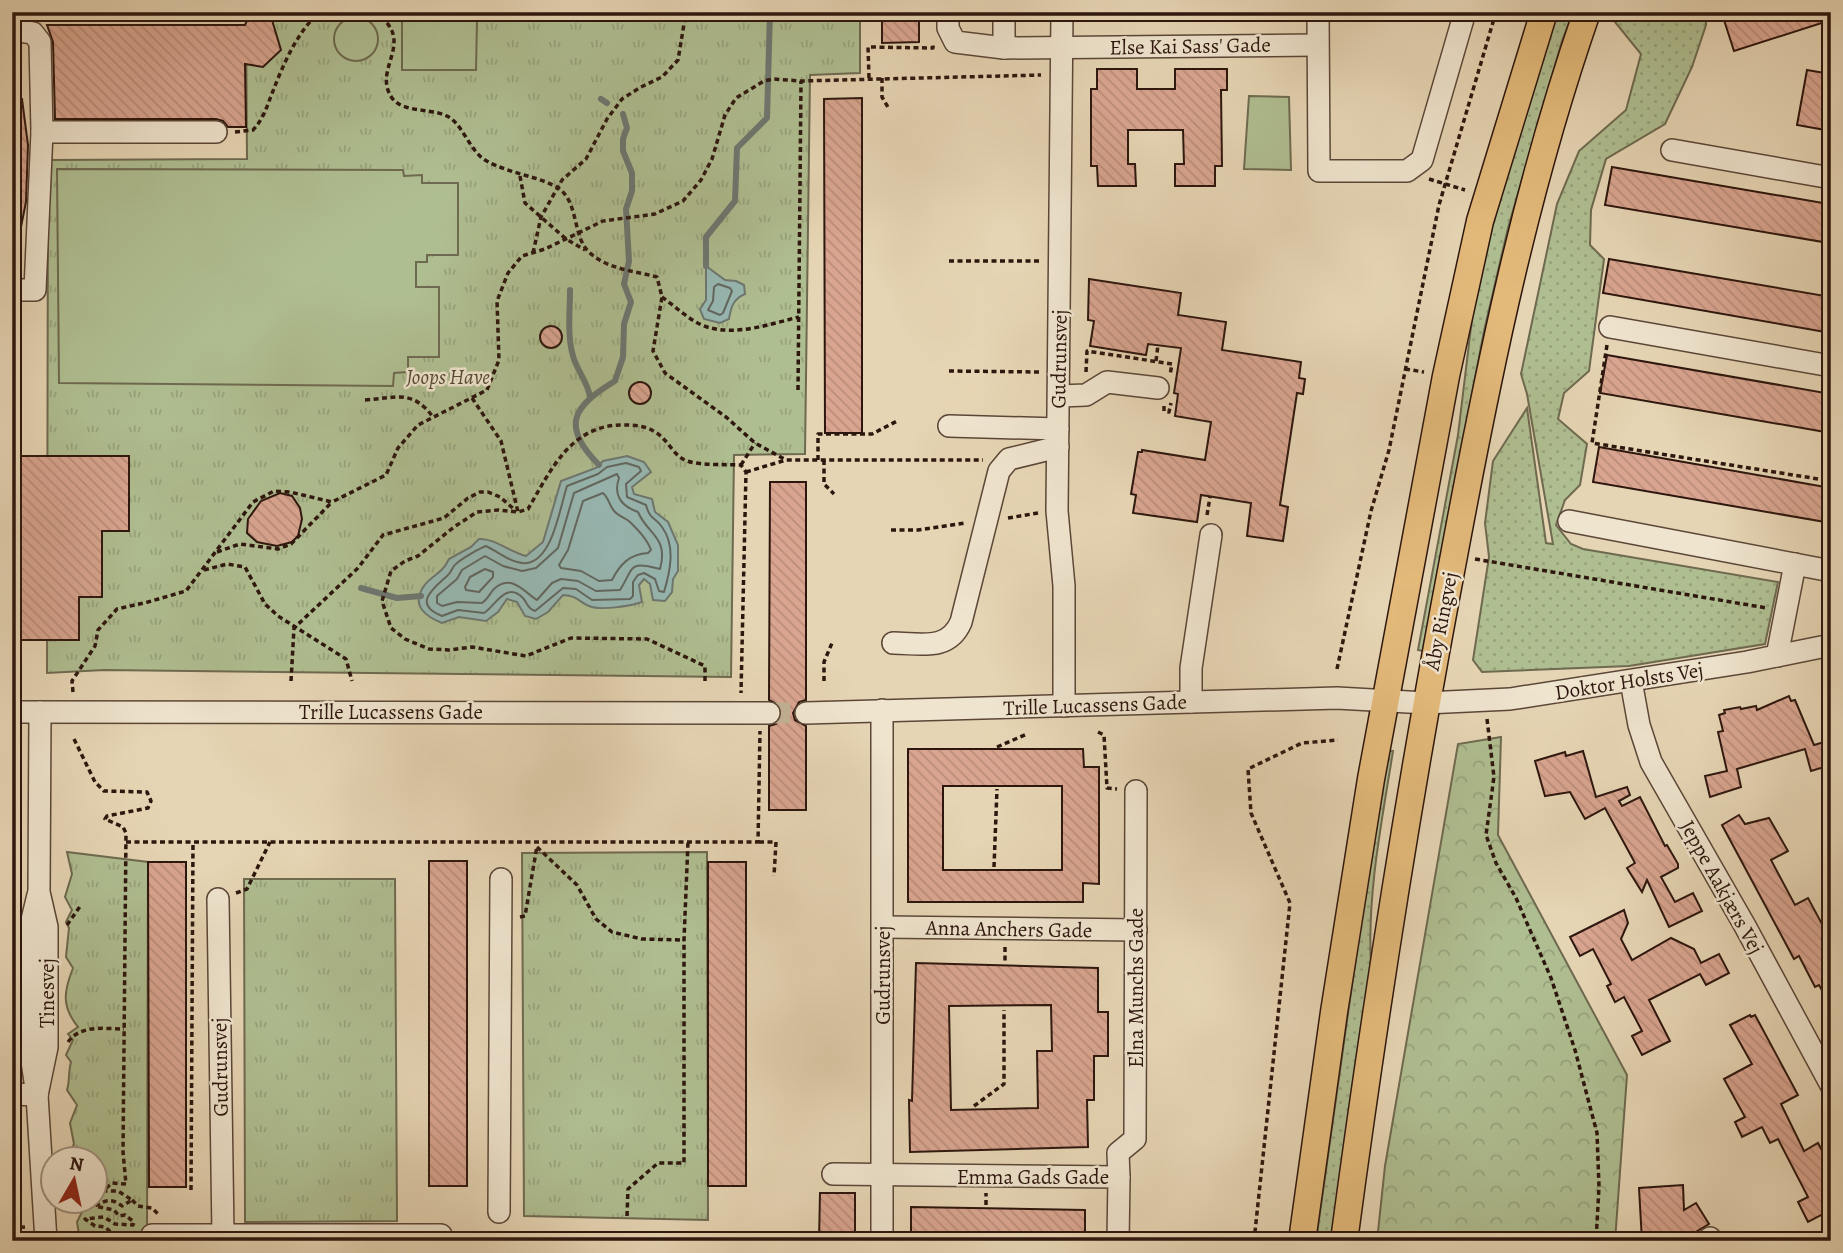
<svg xmlns="http://www.w3.org/2000/svg" width="1843" height="1253" viewBox="0 0 1843 1253" font-family="Alegreya,serif">
<defs>
<pattern id="grass-dots" width="8" height="8" patternUnits="userSpaceOnUse" patternTransform="scale(1.75)"><rect width="8" height="8" fill="#afbe91"/><path d="M2 2h.1M6 6h.1" fill="none" stroke="#97a37c" stroke-width="1.8" stroke-linecap="round"/></pattern>
<pattern id="forest-crowns" width="20" height="18" patternUnits="userSpaceOnUse" patternTransform="scale(1.75)"><rect width="20" height="18" fill="#afbe91"/><path d="M2 6a3 3 0 1 1 6 0M12 15a3 3 0 1 1 6 0" fill="none" stroke="#97a37c"/></pattern>
<pattern id="park-tufts" width="24" height="20" patternUnits="userSpaceOnUse" patternTransform="scale(1.75)"><rect width="24" height="20" fill="#afbe91"/><path d="M3 7l-1-3M5 7V3M7 7l1-3M15 17l-1-3M17 17v-4M19 17l1-3" fill="none" stroke="#97a37c"/></pattern>
<pattern id="building-back-hatch" width="6" height="6" patternUnits="userSpaceOnUse" patternTransform="scale(1.75)"><rect width="6" height="6" fill="#d9a590"/><path d="M-1 5l2 2M0 0l6 6M5-1l2 2" fill="none" stroke="#bb8d7b"/></pattern>
</defs>
<rect width="100%" height="100%" fill="#e6d5b4"/>
<filter id="stains"><feTurbulence type="fractalNoise" baseFrequency=".00286" numOctaves="4"/><feColorMatrix values="0 0 0 0 .2 0 0 0 0 .09 0 0 0 0 .02 0 0 0 .5 -.17"/></filter>
<radialGradient id="worn" r=".72"><stop offset=".6" stop-color="#630" stop-opacity="0"/><stop offset="1" stop-color="#630" stop-opacity=".3"/></radialGradient>
<g fill="url(#grass-dots)" stroke="#6e6a50" stroke-width="2">
<path d="M1556 12H1573L1562 41 1508 228 1484 331 1423 651 1418 650 1458 435 1474 302 1492 227Z"/>
<path d="M1618 12H1706V25L1692 67 1665 124 1606 159 1591 210 1590 245 1604 259 1589 371 1564 393 1558 419 1587 444 1580 485 1565 500 1556 525 1571 544 1583 549 1778 582 1765 644 1629 666 1482 672 1473 660 1489 557 1485 523 1493 461 1527 408 1546 543 1553 544 1527 394 1521 374 1557 204 1579 151 1626 110 1641 54 1615 22Z"/>
<path d="M1389 751H1393C1382 821 1367 893 1371 964L1332 1241H1316L1365 893Z"/>
</g>
<path fill="url(#forest-crowns)" stroke="#6e6a50" stroke-width="2" d="M1501 737 1498 835 1627 1075 1615 1241H1377L1385 1166 1458 744Z"/>
<g fill="url(#park-tufts)" stroke="#6e6a50" stroke-width="2">
<path d="M246 12H860V73L810 75 805 454 734 455 731 677 104 670 47 673 48 160 247 159Z"/>
<path d="M67 852 148 862 147 1241H80L77 1222 84 1208 79 1201 94 1200V1158H75L71 1150 74 1144 70 1123 77 1105 67 1090C70 1081 68 1073 71 1062L66 1055 73 1040 68 1034 78 1027C61 1006 64 991 73 968L66 957 69 928 66 922 72 910 65 897 72 874Z"/>
<path d="M707 852 708 1220 524 1216 522 853Z"/>
<path d="M244 879H395L397 1221 245 1222Z"/>
</g>
<g fill="#afbe91" stroke="#6e6a50" stroke-width="2">
<circle cx="356" cy="39" r="22"/>
<path d="M402 20 477 21 476 70H402Z"/>
<path d="M1249 96 1289 97 1291 170 1244 169Z"/>
<path d="M57 169 403 170 404 176 422 175V183H458V255H427V262H416V287H439V357H408V372L394 373 393 386 59 383Z"/>
</g>
<g fill="#97b8b3" stroke="#6d7771" stroke-width="2">
<path d="M706 266 725 280 736 281 744 285 745 294C733 299 731 307 729 319L720 323 704 319 700 309 706 300Z"/>
<path d="M627 456 644 462 651 472 632 487 634 494 652 499 655 512 668 522 678 545V571L673 579 672 592 665 601 653 600 650 584 644 579 639 585 642 602C630 606 601 611 589 606 578 602 579 596 563 595L548 612 536 619 525 616 517 602 507 599 498 612 486 621 459 617 442 623C427 617 412 607 422 589 429 576 442 575 449 559L471 547 479 539C494 538 510 552 526 556L543 542 561 481 596 468 603 461Z"/>
</g>
<g fill="none" stroke-linecap="round" stroke-linejoin="round">
<g stroke="#626760" stroke-width="2">
<path d="M718 284 730 288 732 291 723 313 720 315 708 310 713 301 714 287Z"/>
<path d="M626 463 639 467 641 471 626 484 627 497 646 505C650 520 655 517 662 527 676 546 670 572 664 592L659 591 655 579 644 573 638 575 633 582V596L630 599 592 600 576 589 563 588 535 611C527 608 528 604 523 598 506 581 496 605 484 613L458 610 442 616C412 604 433 589 447 576 452 572 452 566 457 563 463 558 480 548 486 546 497 551 513 565 527 563 553 559 560 507 567 486L598 474 607 467Z"/>
<path d="M617 474 619 478C613 495 621 506 638 512 647 534 669 537 660 569 628 561 635 566 620 590L596 591 578 581 561 579 552 583 537 600C524 592 510 572 493 590 489 595 487 600 482 603L457 602 442 606 437 603V596L457 579 462 570 485 556 503 566 522 571 536 568 558 548 574 493Z"/>
<path d="M603 493C609 498 609 506 615 512 620 517 626 518 630 522 638 530 647 539 651 550L648 553C630 554 620 564 612 580L599 581 581 571 561 568 559 565 568 550 583 501Z"/>
<path d="M485 569 493 572V577L479 592 466 590 465 587 470 577Z"/>
</g>
<g stroke="#6d7771" stroke-width="6">
<path d="M601 99 607 103"/>
<path d="M706 266V237L735 201 737 148 767 118 770 12"/>
<path d="M570 290C570 311 567 335 573 356 577 371 588 382 590 397"/>
<path d="M599 465C560 426 573 406 615 381L623 357 624 324 631 302 624 284 629 261 626 209 632 191V173L623 151V139L627 128 623 114"/>
<path d="M361 588 397 598 421 596"/>
</g>
</g>
<g fill="url(#building-back-hatch)" stroke="#2d160e" stroke-width="2" fill-rule="evenodd">
<path d="M882 12H919V42L882 43Z"/>
<path d="M1748 12H1831V20L1734 51 1724 20Z"/>
<path d="M250 14 272 20 281 50 263 67 245 64 246 127H228L223 121 216 119H55L53 42 47 25H245Z"/>
<path d="M1097 69H1137V89H1175V69H1227V90H1221L1222 166H1215V186H1175V164H1184L1183 130H1128V164H1135L1136 186H1098L1097 166H1091V89H1097Z"/>
<path d="M1807 70 1831 74V131L1797 125Z"/>
<path d="M862 98V433H825L824 99Z"/>
<path d="M12 99H22L28 145 26 202 20 232 12 231Z"/>
<path d="M1612 167 1829 204 1823 242 1605 205Z"/>
<path d="M1609 259 1831 297V333L1603 293Z"/>
<path d="M1089 279 1181 293 1178 315 1226 322 1222 350 1301 362 1299 378 1305 379 1303 394 1297 393 1280 505 1288 507 1283 541 1247 536 1251 503 1201 495 1197 522 1133 513 1136 495 1131 494 1138 452H1142V450L1205 460 1211 422 1175 416 1178 394 1174 393 1181 348 1148 344 1146 355 1090 346 1094 321 1088 320Z"/>
<circle cx="551" cy="337" r="11"/>
<path d="M1607 355 1831 394V433L1600 393Z"/>
<circle cx="640" cy="393" r="11"/>
<path d="M1599 447 1831 488V523L1593 482Z"/>
<path d="M12 456H129V531H102V597H79V640H12Z"/>
<path d="M770 482H806V700L799 702 793 713 795 720 806 726V810H769V726L776 724 782 714 780 706 769 700Z"/>
<path d="M280 493 292 496 300 508 302 519 298 536 292 542 277 546 257 542 247 533 248 519 261 501Z"/>
<path d="M1789 696 1791 701 1795 700 1814 745 1831 740V765L1811 771 1805 749 1737 769 1741 787 1710 797 1705 776 1727 771 1718 732 1723 731 1719 715 1725 713 1724 710 1740 707 1741 709 1756 706 1757 710Z"/>
<path d="M908 749H1083L1084 767H1099V884L1083 883V902H908ZM943 786H1062V870H943Z"/>
<path d="M1583 751 1596 797 1627 787 1630 795 1619 801 1622 806 1640 797 1665 846 1667 845 1678 864V868L1661 877 1675 902 1693 893 1702 911 1669 927 1647 880 1642 892 1627 868 1635 863 1605 808 1585 819 1570 792 1545 796 1535 761 1565 752 1566 756Z"/>
<path d="M1739 815 1745 824 1769 818 1788 851 1771 860 1795 905 1808 898 1829 937 1822 940 1831 956V1007L1819 985 1815 987 1799 956 1794 959 1722 825Z"/>
<rect x="429" y="861" width="38" height="325"/>
<path d="M148 862H186V1187H149Z"/>
<rect x="708" y="862" width="38" height="324"/>
<path d="M1624 910 1628 923 1621 939 1632 960 1671 938 1694 949 1701 963 1719 954 1729 973 1706 985 1700 974 1649 1000 1670 1041 1642 1055 1632 1036 1642 1031 1624 997 1615 1002 1607 986 1611 984 1593 949 1580 956 1570 937Z"/>
<path d="M916 963 1098 968V1012H1108V1056H1094V1100H1087L1088 1147 910 1152 909 1100 912 1101ZM1051 1005 1052 1051H1037L1038 1108 951 1110 949 1006Z"/>
<path d="M1750 1015 1751 1017 1755 1015 1798 1095 1781 1104 1804 1151 1818 1143 1831 1167V1210L1808 1222 1798 1202 1808 1197 1778 1139 1770 1143 1762 1127 1742 1137 1735 1122 1745 1117 1724 1079 1752 1064 1730 1025Z"/>
<path d="M1683 1185 1684 1210 1696 1203 1709 1224 1689 1236V1241H1642L1639 1188Z"/>
<path d="M820 1193H855V1241H819Z"/>
<path d="M911 1207 1085 1210V1241H911Z"/>
</g>
<g fill="none" stroke-linecap="round" stroke-linejoin="round">
<path stroke="#c1af93" stroke-width="21" stroke-dasharray="21 10" stroke-linecap="butt" d="M769 713H806"/>
<g stroke="#5b4638" stroke-width="24">
<g id="minor">
<path d="M948 12V28L955 42 1004 48 1317 45"/>
<path d="M1062 12 1057 511 1064 586V706"/>
<path d="M1318 12 1319 171H1407L1422 160 1465 12"/>
<path d="M12 30 33 33 40 42 42 132 35 290H12"/>
<path d="M1004 48V12"/>
<path d="M42 132H216"/>
<path d="M1672 150 1831 178"/>
<path d="M1610 327 1831 366"/>
<path d="M1059 396 1086 395 1107 382 1158 388"/>
<path d="M949 426 1058 429"/>
<path d="M1569 521 1831 571"/>
<path d="M893 643C920 643 948 652 961 622L999 471 1009 459 1058 447"/>
<path d="M1777 656 1795 564"/>
<path d="M1631 681 1639 725 1651 762 1745 926 1831 1085"/>
<path d="M1191 702V668L1211 535"/>
<path d="M12 712 769 713"/>
<path d="M806 713 1337 698 1426 703 1510 699 1747 662 1831 645"/>
<path d="M38 895 30 928V1048L37 1095 46 1241"/>
<path d="M218 899 223 1235"/>
<path d="M883 927 1136 930"/>
<path d="M12 1094 37 1095"/>
<path d="M37 1095 47 1047V927L39 892 40 712"/>
<path d="M833 1174 1119 1177 1118 1241"/>
<path d="M1119 1177 1118 1153 1135 1139 1136 791"/>
<path d="M499 1212 501 879"/>
<path d="M152 1235H441V1241"/>
<path d="M1710 1238 1711 1241"/>
<path d="M882 1241V710"/>
</g>
</g>
<g stroke="#2d160e" stroke-width="29">
<g id="major">
<path d="M1302 1241 1334 1012 1371 779 1446 376 1480 221 1544 12"/>
<path d="M1344 1241C1375 1009 1411 780 1455 550 1489 368 1526 187 1587 12"/>
</g>
</g>
<g stroke="#2d160e" stroke-width="3.5" stroke-dasharray="5 3.5" stroke-linecap="butt">
<path d="M374 12C419 41 371 68 392 98 403 113 431 108 447 116 463 124 469 150 485 160 507 173 533 175 555 186 579 198 572 235 588 251 605 269 635 271 657 277L662 297 653 351 665 373 726 417 755 443 786 460"/>
<path d="M813 12H824"/>
<path d="M869 78 868 47 933 48V42"/>
<path d="M882 78V97L889 109"/>
<path d="M235 132 253 130C264 118 267 106 273 91 283 65 298 30 320 12"/>
<path d="M520 176 525 203 566 239 585 250"/>
<path d="M1429 179 1465 190"/>
<path d="M533 253 541 217 562 180 586 159 607 119 622 99 641 87 662 77 678 60 686 12"/>
<path d="M949 261H1041"/>
<path d="M662 297C676 307 691 322 707 327 737 336 770 324 799 317"/>
<path d="M1607 345 1592 443 1831 481"/>
<path d="M1156 361 1158 345"/>
<path d="M1405 369 1424 372"/>
<path d="M949 371 1041 372"/>
<path d="M1086 372 1087 351 1172 364 1170 375"/>
<path d="M798 390 801 81"/>
<path d="M472 398 501 441 518 512"/>
<path d="M365 400C397 398 412 389 433 417"/>
<path d="M1164 406V411L1169 412 1171 403"/>
<path d="M818 460V434H872L899 420"/>
<path d="M824 460V484L834 494"/>
<path d="M741 465 755 443"/>
<path d="M746 472 786 460H983"/>
<path d="M1207 515 1210 497"/>
<path d="M1008 518 1038 513"/>
<path d="M891 530H918L965 523"/>
<path d="M217 552 240 544 278 549 291 544 332 502"/>
<path d="M1475 559 1767 608"/>
<path d="M204 570 227 564 245 567 265 604 278 616 346 659 352 681"/>
<path d="M1337 669 1371 511 1389 450 1439 205 1496 12"/>
<path d="M291 681 294 628 358 568 383 535 444 518 468 498 480 492H488L500 497 515 510"/>
<path d="M705 681V666L647 639 571 638 526 656 472 647 449 650 429 649 405 639 391 628 382 601 391 571 405 561 418 556 454 527 477 512 498 510 518 512 528 509C551 470 571 424 624 425 634 425 647 426 655 432 668 439 673 456 687 461 703 466 724 464 741 465L746 472 741 693"/>
<path d="M824 681V662L832 643"/>
<path d="M73 692 72 681 95 646 98 630 117 609 148 602 186 591 253 502 274 491 290 492 332 502 386 475 398 448 418 425 487 390 499 360 497 301 508 273 522 256 545 249 603 221 655 214 683 201 701 180 712 159 725 115 736 98 764 81 773 79 801 81 1041 75"/>
<path d="M1487 719 1494 777 1486 835 1496 863 1516 898 1551 978 1575 1050 1597 1133 1599 1187 1596 1241"/>
<path d="M1098 732 1104 735 1107 788 1117 789"/>
<path d="M74 739 95 782 104 791 147 792 151 801 148 808 107 816 105 819 123 827 126 833 123 1152 126 1184 112 1183 103 1191H118L132 1200 122 1206C112 1198 105 1200 95 1206L114 1210 119 1216 125 1215 134 1222 133 1225 115 1224 104 1217 85 1219 95 1226 105 1227 113 1234 133 1239"/>
<path d="M997 747 1027 734"/>
<path d="M126 842H758L760 731"/>
<path d="M759 842H776L774 876"/>
<path d="M537 847 577 885 596 919 612 932 642 939 684 940"/>
<path d="M994 867 997 789"/>
<path d="M236 893 247 889 270 842"/>
<path d="M520 917 525 916 537 846"/>
<path d="M67 925 81 905"/>
<path d="M1005 947V962"/>
<path d="M68 1042C81 1024 105 1029 124 1029"/>
<path d="M974 1106 1004 1084V1010"/>
<path d="M191 1190 193 842"/>
<path d="M132 1200 138 1206 152 1208 159 1215"/>
<path d="M986 1205V1193"/>
<path d="M627 1216 628 1189 658 1163H684V940L688 842"/>
<path d="M12 1228 25 1227"/>
<path d="M91 1241 90 1239 105 1241"/>
<path d="M1254 1241 1290 903 1251 813 1248 769 1302 743 1338 740"/>
</g>
<use href="#minor" stroke="#efe4ce" stroke-width="21"/>
<use href="#major" stroke="#e3ba7a" stroke-width="26"/>
</g>
<g text-anchor="middle" dominant-baseline="central" stroke-width="5" stroke-linejoin="round" paint-order="stroke">
<g font-size="21" fill="#2d160e" stroke="#efe4ce">
<text transform="translate(1190 46) rotate(-1)">Else Kai Sass' Gade</text>
<text transform="translate(1059 359) rotate(-89)">Gudrunsvej</text>
<text transform="translate(1441 621) rotate(-79)">Åby Ringvej</text>
<text transform="translate(1629 681) rotate(-9)">Doktor Holsts Vej</text>
<text transform="translate(1095 705) rotate(-2)">Trille Lucassens Gade</text>
<text x="391" y="712">Trille Lucassens Gade</text>
<text transform="translate(1722 887) rotate(61)">Jeppe Aakjærs Vej</text>
<text transform="translate(1009 929) rotate(1)">Anna Anchers Gade</text>
<text transform="translate(883 975) rotate(-90)">Gudrunsvej</text>
<text transform="translate(1136 988) rotate(-90)">Elna Munchs Gade</text>
<text transform="translate(47 993) rotate(-90)">Tinesvej</text>
<text transform="translate(220 1067) rotate(-91)">Gudrunsvej</text>
<text x="1033" y="1177">Emma Gads Gade</text>
</g>
<g font-size="21" font-style="italic" fill="#544835" stroke="#efe4ce">
<text x="448" y="377">Joops Have</text>
</g>
</g>
<rect width="1843" height="1253" fill="none" stroke="#e6d5b4" stroke-width="42"/>
<rect x="14" y="14" width="1815" height="1225" fill="none" stroke="#2d160e" stroke-width="3.5"/>
<rect x="21" y="21" width="1801" height="1211" fill="none" stroke="#2d160e" stroke-width="2"/>
<g transform="translate(74 1180) rotate(9)"><circle r="33" fill="#efe4ce" stroke="#a19281" stroke-width="2"/>
<path d="M0-5L12 26L0 18L-12 26Z" fill="#8f2418"/>
<text y="-10" font-size="19" font-weight="bold" text-anchor="middle" fill="#2d160e">N</text>
</g>
<rect width="100%" height="100%" filter="url(#stains)"/>
<rect width="100%" height="100%" fill="url(#worn)"/>
</svg>
